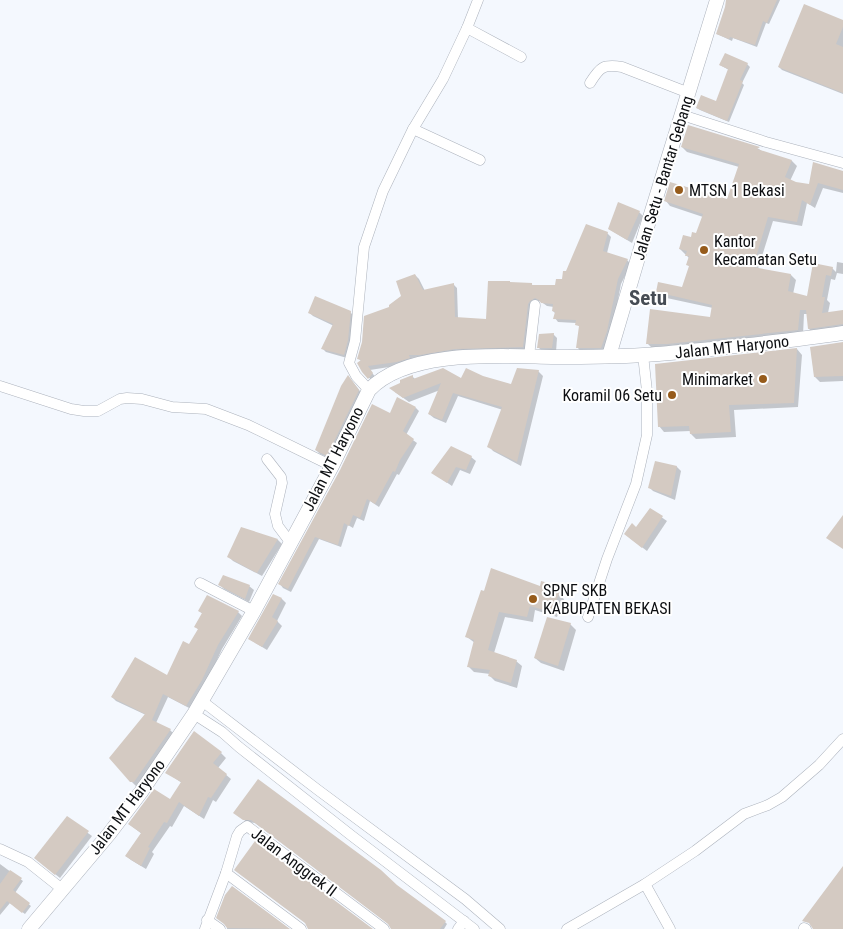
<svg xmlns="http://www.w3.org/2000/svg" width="843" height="929" viewBox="0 0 843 929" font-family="'Roboto Condensed',sans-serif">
<rect width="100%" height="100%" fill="#f4f8fe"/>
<g fill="#0003" fill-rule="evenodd">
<path d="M728 0H780L769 24 766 23 757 47 733 38 732 41 717 34Z"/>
<path d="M843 21V94L782 70 779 67Z"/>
<path d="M747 64 750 67 742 83 744 85 729 122 700 110 697 108 716 103 729 70 720 65Z"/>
<path d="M689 126 759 149 763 152 792 161 797 166 790 181 796 183 810 185 843 172V193L823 188 815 208 807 203 802 226 773 221 758 269 791 275 796 280 793 294 808 297 814 265 832 268 836 272 837 262 843 263V274L837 273 835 280 831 279 827 300 830 303 828 313 843 311V329L814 334 809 329 807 314H804L803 335 652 348 647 343 711 318 713 308 662 297 658 292 683 289 690 267 687 264 689 258 680 249 697 235 703 217 670 206 666 201 728 200 739 167 687 152 682 147Z"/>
<path d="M639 212 643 216 632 243 609 229Z"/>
<path d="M607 233 611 237 607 253 627 260 631 264 621 284 611 336 605 351 581 352 578 348 580 327 576 323 558 322 555 318 556 314 553 311 554 307 547 306 540 301 534 304 527 351 412 358 413 361 402 365 370 370 376 378 373 382 363 371 361 361 359 359 390 308 403 297 415 275 419 279 425 291 454 285 457 288 458 319 487 321 510 282 512 284H531L534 286H557L563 280 567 272Z"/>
<path d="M350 312 354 316 347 358 326 352 323 349 334 326 313 316 310 313Z"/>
<path d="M553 334 557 338 556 352 542 351 538 347Z"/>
<path d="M843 343V381L820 382 815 377Z"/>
<path d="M797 349 802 355 798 407 734 410 736 437 696 439 691 434V431L664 432 659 426Z"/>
<path d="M538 371 543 376 521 466 493 451 489 446 503 410 458 396 446 423 434 418 429 414 440 390 409 402 395 392 412 376 415 379 462 380 483 378 512 386Z"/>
<path d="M352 381 363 395 331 459 320 454 316 450Z"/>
<path d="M416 408 419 411 406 435 417 443 399 475 397 474 379 507 370 501 364 521 357 518 353 528 348 525 341 547 319 539 291 592 283 588 280 584 390 414Z"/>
<path d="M471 457 476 461 470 474 460 470 452 486 433 473Z"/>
<path d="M656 463 677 467 681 471 675 500 653 491 649 487Z"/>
<path d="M651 510 667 521 647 551 630 538Z"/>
<path d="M242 528 278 540 282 544 262 576 233 561 229 557Z"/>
<path d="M220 585 249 586 254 590 249 602 224 589Z"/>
<path d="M551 585 557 591 556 593 564 599 557 617 535 610 533 622 505 617 494 653 516 661 522 666 517 688 495 681 490 676V674L474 672 469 667 475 643 467 637 482 591ZM550 587H553L550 597Z"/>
<path d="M274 596 282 599 286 603 277 621 282 626 267 650 249 639Z"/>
<path d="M199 611 238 612 242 616 222 649 206 684 191 709 168 697 156 723 170 730 174 734 139 786H136L131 781 146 715 116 701 112 697 168 677 190 646 199 630 195 626 203 614Z"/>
<path d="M570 624 576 630 564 671 541 663 535 658Z"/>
<path d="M221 753 226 758 218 768 231 779 216 802 213 800 204 819 184 806 172 827 170 826 152 852 154 854 146 869 131 860 126 856 142 834 129 824 170 801 182 783 166 772Z"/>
<path d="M258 781 445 922 447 924 444 929H392L390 924 255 823 247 822 237 815Z"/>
<path d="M67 818 92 836 60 878 40 862Z"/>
<path d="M0 864 23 881 15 893 31 906 25 914 10 903 0 915Z"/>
<path d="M232 888 287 929H227Z"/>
</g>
<g fill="#d4cac2">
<path d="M726 0H777L767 23 763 21 755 45 730 37 729 39 716 34 725 7Z"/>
<path d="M804 4 843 20V27L836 44 843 47V93L778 67Z"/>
<path d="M725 53 748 63 740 80 743 81 727 121 696 108 701 95 716 101 728 69 719 65Z"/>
<path d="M688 125 760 147 757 149 792 160 785 177 796 182 809 184 813 162 843 171V190L818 183 810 205 802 200 797 222 768 217 753 267 791 274 788 291 807 296 813 263 833 267 831 276 826 275 822 297H825L822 313 843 310V324L808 329 806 310H800L798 330 667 344H646L650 309 710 317 712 305 656 292 658 282 682 287 689 266 686 265 689 256H685L687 251 679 249 683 235 691 237 692 232 696 233 703 214 664 201 670 182 727 199 739 164 681 147Z"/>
<path d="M618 202 640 211 627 240 608 229Z"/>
<path d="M586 224 608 232 603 251 628 259 618 279 607 331 601 348H576L579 326 575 325 576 320 553 319 555 312 552 311 553 304 541 303 539 300 535 298 530 301 528 304 523 347 455 349 420 355H409L410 358 397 362 368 366 373 373 368 379 362 372 357 363 361 360 357 359 362 342 364 316 389 307V305L401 296 396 281 415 274 423 290 454 283 455 317 486 319 488 281H510V282L532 283V285H555L556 279H562L563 271H566Z"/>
<path d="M315 296 351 311 348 340 344 355 321 349 333 324 308 313Z"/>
<path d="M554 333 552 348H537L539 334Z"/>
<path d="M843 342V376L814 377 810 347Z"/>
<path d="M797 348 794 403 729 405 731 432 690 434 689 426 658 427 655 364Z"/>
<path d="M443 368 461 378 466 368 483 376 511 384 517 368 539 370 517 462 487 447 502 407 453 393 442 420 428 414 441 383 403 398 389 388 400 383V380L410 376 413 375V379Z"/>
<path d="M348 375 359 390 327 456 315 450 341 386Z"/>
<path d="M397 397 416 407 403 431 414 439 400 460 395 472 393 471 375 504 367 499 360 518 353 515 349 526 344 523 338 545 315 537 288 589 278 584 340 470 372 404 390 413Z"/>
<path d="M451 446 472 456 466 470 456 467 447 483 431 473Z"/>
<path d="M655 461 677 466 671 496 648 488Z"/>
<path d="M650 508 663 516 642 548 624 534 632 523 636 527Z"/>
<path d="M843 515V549L826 538Z"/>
<path d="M241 527 278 539 257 573 227 557Z"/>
<path d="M491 568 540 586 541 581 552 584 550 590 560 592 551 612 530 606 527 617 499 612 488 650 517 660 511 683 488 676 490 670 467 667 474 640 465 637 481 590 484 591Z"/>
<path d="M223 575 250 585 245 599 218 585Z"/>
<path d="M273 594 282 598 272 617 278 621 262 647 248 639Z"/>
<path d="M207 595 239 611 218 645 202 680 186 706 163 694 152 720 171 729 134 782H130L109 758 145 714 111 697 135 657 167 675 183 641 189 644 198 629 194 627 202 613 198 611Z"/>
<path d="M547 617 571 623 558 666 534 658Z"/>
<path d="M194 731 222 752 213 763 227 774 211 798 208 797 199 816 179 802 167 823 164 822 148 847 150 848 141 866 125 856 141 833 128 824 154 789 170 799 181 782 165 773Z"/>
<path d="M258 779 381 870 397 885 446 921 440 929H391L388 924 251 820H243L233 813Z"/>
<path d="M67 816 89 831 55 875 34 858Z"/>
<path d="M255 841 373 929H308L305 923 234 870Z"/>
<path d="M843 866V929H813L809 923 802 921Z"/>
<path d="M10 870 22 878 13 890 30 903 22 913 7 901 0 910V884Z"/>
<path d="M232 886 290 929 227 928 224 924 216 918 225 895Z"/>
</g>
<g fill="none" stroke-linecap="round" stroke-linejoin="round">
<g stroke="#acb2bc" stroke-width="11">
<g id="street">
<path d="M467 28 521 57"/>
<path d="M590 83C600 67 603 64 622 67L689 93"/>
<path d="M682 115 766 142 843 163"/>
<path d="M413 129 480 160"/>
<path d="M529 356 535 305"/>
<path d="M0 386 71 409 84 411H98L120 399 127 398 142 399 172 407 206 409 248 425 332 466"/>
<path d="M369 390 356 376 349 363 355 341 364 247 383 191 413 129 443 79 467 28 478 0"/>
<path d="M267 459 281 477 282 483 275 514 278 526 290 542"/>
<path d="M200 583 254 611"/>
<path d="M588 617 607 559 636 484 647 435V391L643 355"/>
<path d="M202 701 318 790 465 899 500 929"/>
<path d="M194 714 222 732 239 747 352 836 474 929"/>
<path d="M0 849 28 862 62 889"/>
<path d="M226 873 301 929"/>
<path d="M645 884 670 929"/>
<path d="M207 920 220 929"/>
<path d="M804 928 806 929"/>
<path d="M205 929 226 873 237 836 240 831 247 826 384 929"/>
<path d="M458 929 464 921"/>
<path d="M567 929 645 884 695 851 744 814 768 805 782 797 819 765 843 739"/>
</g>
</g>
<g stroke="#acb2bc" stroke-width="15">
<g id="secondary">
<path d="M609 356 648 224 717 0"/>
<path d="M29 929 109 834 141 792 194 714 254 611 332 466 369 390C408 349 499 356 552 357 582 357 613 357 643 355 665 354 688 351 711 349 755 344 799 340 843 333"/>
</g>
</g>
<use href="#street" stroke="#fff" stroke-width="10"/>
<use href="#secondary" stroke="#fff" stroke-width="14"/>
</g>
<g fill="#965b1b" stroke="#fff" stroke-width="2">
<circle cx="679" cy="190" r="5"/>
<circle cx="704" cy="250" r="5"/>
<circle cx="763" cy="379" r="5"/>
<circle cx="672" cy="395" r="5"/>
<circle cx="533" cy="599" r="5"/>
</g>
<g text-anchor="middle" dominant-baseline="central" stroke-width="4" stroke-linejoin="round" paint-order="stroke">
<g font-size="16" fill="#0c0e11" stroke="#fff">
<text transform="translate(663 178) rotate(-73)">Jalan Setu - Bantar Gebang</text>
<text transform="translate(732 347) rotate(-6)">Jalan MT Haryono</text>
<text transform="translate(333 459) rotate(-63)">Jalan MT Haryono</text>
<text transform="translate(127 807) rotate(-53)">Jalan MT Haryono</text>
<text transform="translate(294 862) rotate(37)">Jalan Anggrek II</text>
</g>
<g font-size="16" fill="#0c0e11" stroke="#fff" text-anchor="start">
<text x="689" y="190">MTSN 1 Bekasi</text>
<text x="714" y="241">Kantor<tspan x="714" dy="18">Kecamatan Setu</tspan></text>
<text x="753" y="379" text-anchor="end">Minimarket</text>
<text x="662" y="395" text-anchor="end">Koramil 06 Setu</text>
<text x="543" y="590">SPNF SKB<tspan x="543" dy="18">KABUPATEN BEKASI</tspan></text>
</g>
<g font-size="21" font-weight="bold" fill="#464c54" stroke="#fff">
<text x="648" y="298">Setu</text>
</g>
</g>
</svg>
